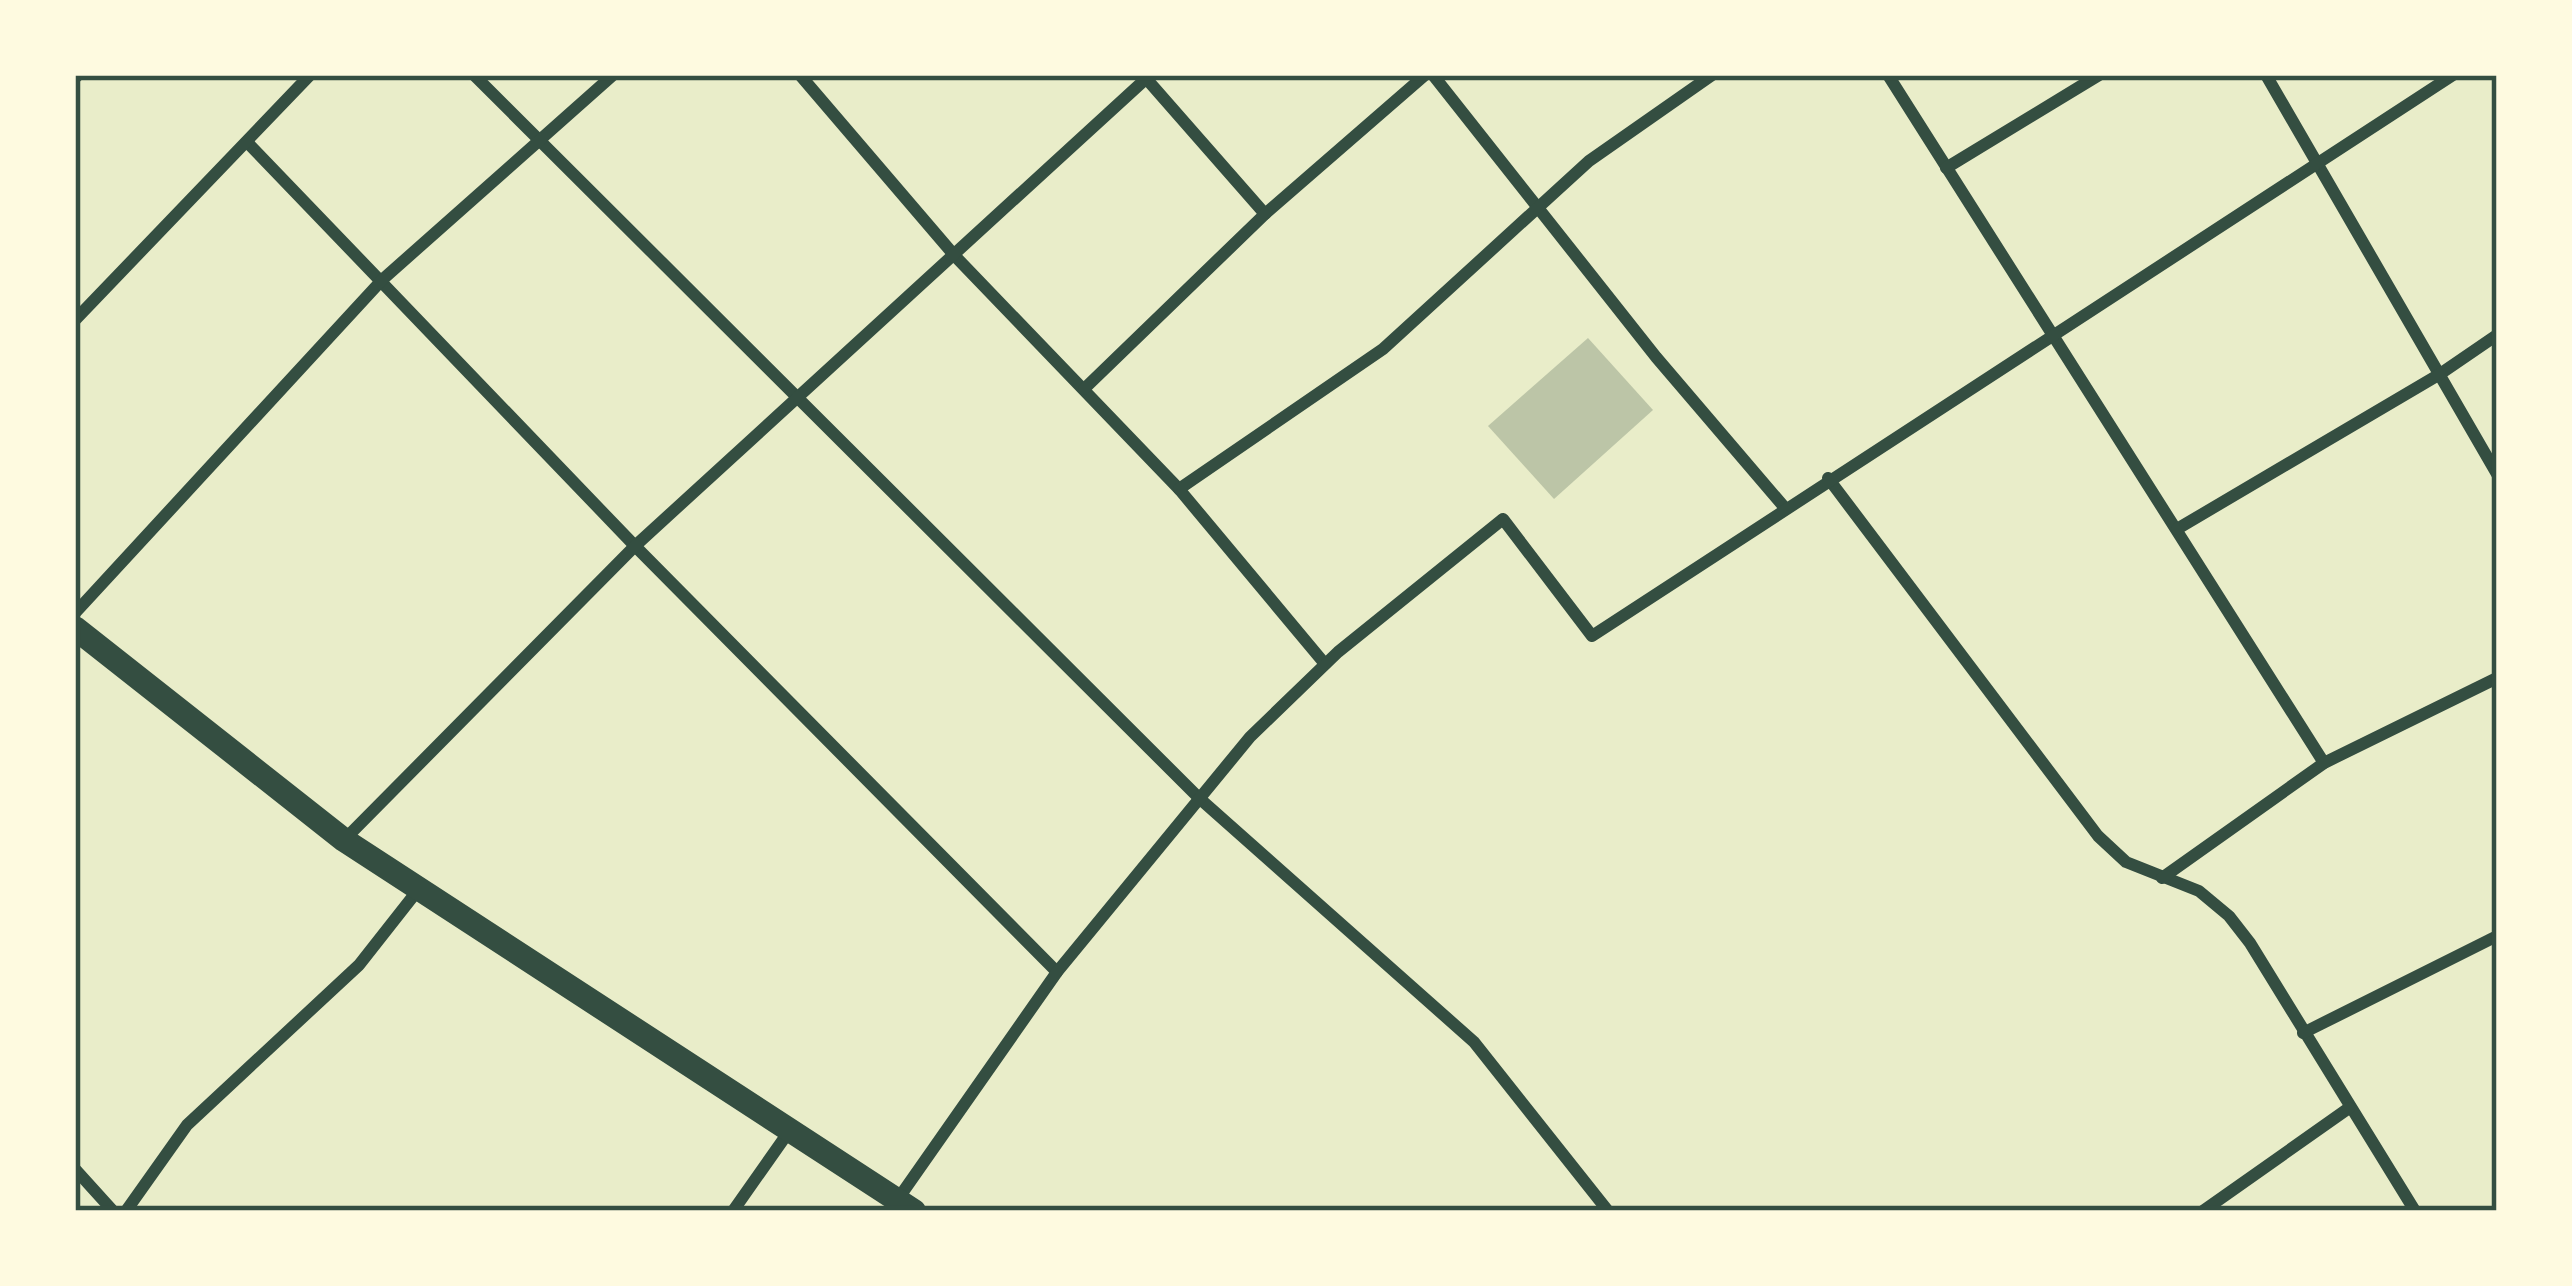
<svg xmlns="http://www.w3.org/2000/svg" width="2572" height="1286" viewBox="0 0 2572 1286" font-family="'Archivo Narrow',sans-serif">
<rect width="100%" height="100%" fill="#e9edc9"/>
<path fill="#bcc5a7" d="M1588 338 1653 410 1554 499 1488 426Z"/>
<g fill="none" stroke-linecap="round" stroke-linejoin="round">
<g stroke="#344e41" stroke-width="12">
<path d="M474 75 1199 798 1474 1042 1608 1211"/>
<path d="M800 75 954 255 1179 489 1325 664"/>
<path d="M1433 75 1656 357 1785 508"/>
<path d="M1888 75 2324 763"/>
<path d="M2266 75 2497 474"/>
<path d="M1144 76 1265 214"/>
<path d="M75 78 78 75"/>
<path d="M247 142 635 546 1057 972"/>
<path d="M1946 168 2099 75"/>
<path d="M75 320 310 75"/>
<path d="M1084 389 1265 214 1425 75"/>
<path d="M1828 478 2098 836 2126 862 2199 891 2229 916 2250 943 2415 1211"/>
<path d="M1179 489 1383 349 1589 161 1712 75"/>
<path d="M2177 529 2440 374 2497 335"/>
<path d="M75 613 382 280 613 75"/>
<path d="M344 840 635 546 1150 75"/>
<path d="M2162 878 2324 763 2497 678"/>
<path d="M2303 1033 2497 936"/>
<path d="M75 1169 113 1211"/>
<path d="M898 1199 1057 972 1250 737 1338 652 1503 519 1592 636 2453 75"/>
<path d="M126 1211 187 1125 359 965 418 890"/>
<path d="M733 1211 790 1130"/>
<path d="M2203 1211 2349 1108"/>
</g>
<path stroke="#344e41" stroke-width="24" d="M75 628 344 840 914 1211"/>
</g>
<rect width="2572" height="1286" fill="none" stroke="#fefae0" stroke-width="156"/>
<rect x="78" y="78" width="2416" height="1130" fill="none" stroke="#344e41" stroke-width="4.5"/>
</svg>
